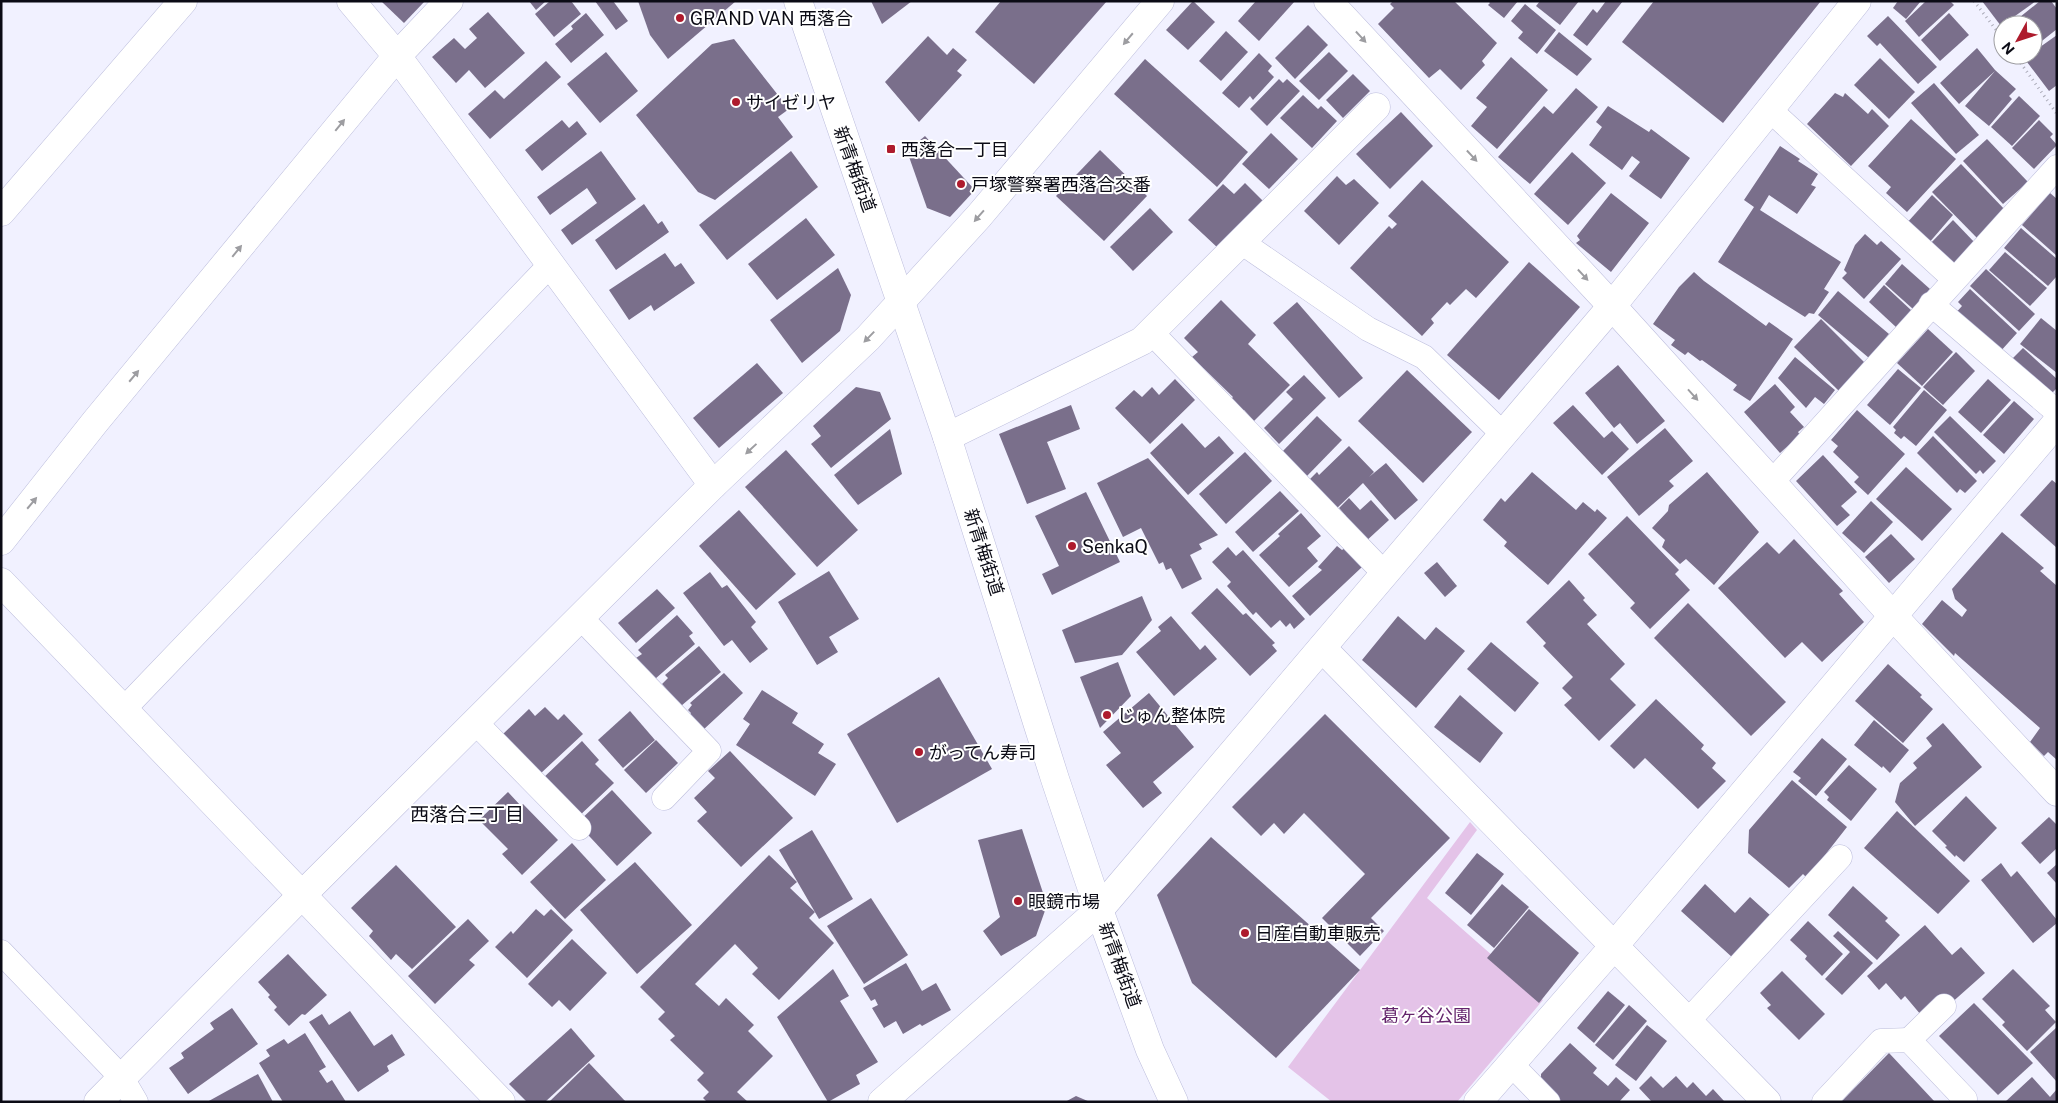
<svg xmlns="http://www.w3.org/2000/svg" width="2058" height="1103" viewBox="0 0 2058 1103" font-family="'Public Sans','Noto Sans JP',sans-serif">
<rect width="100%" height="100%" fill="#f1f1ff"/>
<path fill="#e4c3e8" d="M1470 822 1477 830 1427 898 1543 1000 1457 1102H1332L1288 1067Z"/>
<g fill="#7a6f8b">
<path d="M381 1H425L404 23Z"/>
<path d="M529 1H546L536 10Z"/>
<path d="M550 1H571L581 14 554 37 535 14Z"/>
<path d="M595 1H613L628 21 616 30Z"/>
<path d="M638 1H736L668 59 650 35Z"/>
<path d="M871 1H912L882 24Z"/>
<path d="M1001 1H1107L1034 84 975 32Z"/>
<path d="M1193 1 1215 22 1188 50 1166 30Z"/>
<path d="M1256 1H1295L1259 41 1238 21Z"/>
<path d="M1393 1H1454L1497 43 1482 61 1485 65 1461 90 1440 69 1429 78 1378 24 1394 8 1390 4Z"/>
<path d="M1488 1H1518L1504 18 1488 5 1490 3Z"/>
<path d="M1540 1H1579L1560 25 1536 6Z"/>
<path d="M1606 1H1623L1587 46 1573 35 1593 9 1597 13Z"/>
<path d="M1654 1H1821L1723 123 1622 42Z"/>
<path d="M1898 1H1921L1906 19 1893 8Z"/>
<path d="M1926 1H1950L1954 5 1919 37 1905 21Z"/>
<path d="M1982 1H2036L2001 26Z"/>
<path d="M2040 1H2051L2057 9V29L2033 48V25H2010Z"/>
<path d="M1525 4 1556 30 1537 54 1518 38 1523 32 1511 21Z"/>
<path d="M488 12 525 53 485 88 469 70 456 83 432 57 454 38 465 49 477 38 469 29Z"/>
<path d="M586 13 604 35 571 63 555 44 573 29 571 26Z"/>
<path d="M1949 13 1969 35 1940 61 1921 40Z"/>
<path d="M1888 16 1937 67 1918 84 1880 43 1877 46 1867 36Z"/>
<path d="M1308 25 1328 45 1295 79 1275 58Z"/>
<path d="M1226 31 1248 52 1221 81 1199 61Z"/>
<path d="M1559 32 1592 59 1577 76 1544 51Z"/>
<path d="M2057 35V85L2049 91 2024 58 2029 55H2033V52Z"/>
<path d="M928 36 947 55 953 48 967 60 957 71 962 75 919 122 885 82Z"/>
<path d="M734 39 789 109 778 117 793 137 715 200 698 192 636 115 712 44Z"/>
<path d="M1977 48 1995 70 2016 89 2009 96 2012 99 1989 126 1965 106 1995 71 1959 104 1940 83Z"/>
<path d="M606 52 638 91 600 123 567 84Z"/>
<path d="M1329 52 1348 71 1319 100 1299 81Z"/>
<path d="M1259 53 1272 66 1268 71 1274 77 1253 100 1250 96 1239 108 1222 93Z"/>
<path d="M1511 57 1548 90 1497 149 1471 126 1487 107 1476 98Z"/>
<path d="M1880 58 1915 92 1889 119 1854 85Z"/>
<path d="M1145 59 1248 152 1217 187 1114 94Z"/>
<path d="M546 61 561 77 490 139 468 114 495 90 504 99Z"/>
<path d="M1353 74 1370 91 1343 118 1326 100Z"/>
<path d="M1279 79 1283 83 1287 79 1300 91 1267 126 1250 109Z"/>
<path d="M1934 83 1979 135 1956 154 1911 103Z"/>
<path d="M1576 88 1598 107 1530 184 1498 157 1544 106 1553 114Z"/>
<path d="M1835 93 1843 97 1845 93 1868 114 1872 109 1889 126 1851 166 1807 124Z"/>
<path d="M1303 95 1318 109 1321 106 1337 121 1312 148 1280 118Z"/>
<path d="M2019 96 2040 116 2012 146 1991 127Z"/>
<path d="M1608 106 1649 132 1651 129 1690 158 1661 199 1629 176 1640 162 1632 156 1622 170 1589 145 1602 127 1596 122Z"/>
<path d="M1401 112 1433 146 1390 189 1356 154Z"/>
<path d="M1911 119 1956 159 1907 212 1886 193 1891 187 1868 166Z"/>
<path d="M562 120 569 128 577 121 587 134 542 171 525 150Z"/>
<path d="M2039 120 2053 134 2050 137 2057 145 2034 169 2012 148Z"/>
<path d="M1271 133 1298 159 1269 189 1242 164Z"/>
<path d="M925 136 975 190 950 217 927 208 907 151Z"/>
<path d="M1987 139 2028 182 2003 204 1963 161Z"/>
<path d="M1780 146 1800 159 1798 161 1818 174 1811 185 1816 187 1797 214 1769 195 1760 210 1841 262 1824 289 1829 292 1814 314 1809 313 1805 317 1718 262 1754 207 1744 200Z"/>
<path d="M1100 150 1147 196 1104 241 1056 196Z"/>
<path d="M601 151 636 199 572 245 561 230 597 203 587 188 550 215 537 197Z"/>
<path d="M791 151 818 187 727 260 699 225Z"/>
<path d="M1572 152 1606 183 1568 225 1534 194Z"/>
<path d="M1961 164 2007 212 1978 239 1932 192Z"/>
<path d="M1337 176 1346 185 1354 179 1379 203 1339 245 1304 211Z"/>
<path d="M1422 180 1509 262 1476 298 1466 289 1450 305 1447 302 1431 319 1434 323 1422 336 1350 268 1389 226 1392 229 1397 224 1388 216Z"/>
<path d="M1245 183 1265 203 1219 249 1188 220 1223 184 1234 194Z"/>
<path d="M1611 193 1649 223 1611 272 1576 243 1580 240 1577 236Z"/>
<path d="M2050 193 2057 199V256L2022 225Z"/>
<path d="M1932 195 1953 215 1928 244 1906 224Z"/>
<path d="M644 204 658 224 662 221 669 232 616 270 595 240Z"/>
<path d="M1150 208 1173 232 1133 271 1110 247Z"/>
<path d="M806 218 835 255 777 300 748 264Z"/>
<path d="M1953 220 1976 244 1953 267 1929 245Z"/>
<path d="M2021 228 2057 259V276L2048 286 2004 248Z"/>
<path d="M1865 234 1877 245 1881 241 1901 259 1864 299 1842 278 1847 273 1844 270 1855 245Z"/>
<path d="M2005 252 2047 288 2030 306 1989 270Z"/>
<path d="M665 253 675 267 681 263 695 283 654 311 651 305 629 320 609 290Z"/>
<path d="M1529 262 1580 307 1499 400 1447 355Z"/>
<path d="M1902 264 1930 289 1913 309 1885 284Z"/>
<path d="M838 268 851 295 840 331 802 363 770 320Z"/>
<path d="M1986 269 2035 314 2019 331 1970 286Z"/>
<path d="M1694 272 1704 281 1766 326 1769 322 1793 339 1750 401 1733 390 1737 385 1702 360 1700 361 1688 352 1685 355 1671 345 1675 340 1653 324 1679 287Z"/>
<path d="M1884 285 1912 311 1897 328 1869 302Z"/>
<path d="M1970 289 2017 333 1999 353 1953 316 1962 306 1958 302Z"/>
<path d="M1838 291 1889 334 1869 358 1818 315Z"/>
<path d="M1221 300 1256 335 1248 344 1290 385 1254 421 1244 410 1241 412 1229 401 1233 397 1192 357 1198 352 1184 338Z"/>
<path d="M1297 302 1363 378 1339 398 1273 323Z"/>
<path d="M2041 318 2057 331V373L2020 344Z"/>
<path d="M1821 319 1865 363 1839 391 1794 347Z"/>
<path d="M1928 329 1953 352 1922 386 1897 363Z"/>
<path d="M2023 348 2057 379V388L2045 400 2006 365Z"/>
<path d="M1956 352 1975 371 1943 405 1923 387Z"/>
<path d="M1795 357 1835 390 1824 404 1815 397 1806 408 1778 378Z"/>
<path d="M757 363 783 393 719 448 693 418Z"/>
<path d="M1618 365 1665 421 1637 444 1620 423 1614 428 1585 393Z"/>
<path d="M1898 369 1921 388 1890 425 1867 405Z"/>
<path d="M1407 370 1472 432 1423 483 1358 421Z"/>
<path d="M1304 375 1326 398 1279 444 1264 428 1293 399 1286 392Z"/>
<path d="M1175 379 1195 400 1150 444 1115 408 1134 390 1142 397 1152 387 1159 395Z"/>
<path d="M1988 379 2011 400 1981 433 1958 412Z"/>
<path d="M1775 384 1795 407 1790 412 1804 427 1798 432 1800 435 1780 453 1744 412Z"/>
<path d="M856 387 880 392 891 419 831 468 811 444 821 436 813 426Z"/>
<path d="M1924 390 1947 410 1916 446 1904 436 1901 439 1894 433 1896 430 1893 427Z"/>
<path d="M2014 401 2034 419 2004 454 1983 435Z"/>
<path d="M1071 405 1080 429 1047 442 1066 489 1027 504 999 434Z"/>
<path d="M1573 405 1604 438 1612 431 1629 449 1602 475 1553 423Z"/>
<path d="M1857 410 1905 454 1868 495 1854 482 1859 477 1833 452 1838 446 1831 440Z"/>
<path d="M1317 416 1342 440 1306 477 1281 453Z"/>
<path d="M1950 416 1996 461 1983 474 1980 470 1976 474 1934 432Z"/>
<path d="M1182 423 1205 448 1219 436 1234 453 1188 495 1150 453Z"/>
<path d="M1665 428 1693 461 1669 481 1674 486 1639 516 1607 477Z"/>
<path d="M890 429 902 474 858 505 834 475Z"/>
<path d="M1933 436 1977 481 1965 493 1960 489 1957 493 1917 453Z"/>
<path d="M1349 446 1374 472 1369 477 1386 463 1418 500 1395 520 1363 483 1334 511 1307 482 1317 472 1319 475Z"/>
<path d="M786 450 858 530 817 567 745 487Z"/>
<path d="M1245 452 1272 481 1226 524 1199 494Z"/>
<path d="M1823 455 1857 492 1841 506 1850 515 1837 526 1796 481Z"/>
<path d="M1148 458 1218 535 1199 544 1202 549 1190 555 1202 579 1182 589 1171 568 1166 570 1163 562 1159 564 1141 528 1123 537 1097 483Z"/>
<path d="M1906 467 1952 509 1922 541 1876 499Z"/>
<path d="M1532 472 1576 510 1583 502 1595 512 1597 509 1607 518 1548 585 1504 546 1507 542 1483 520 1501 498 1505 502Z"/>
<path d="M1707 472 1759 532 1714 585 1686 559 1680 564 1662 547 1665 540 1652 528 1668 511 1669 505Z"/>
<path d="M2052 480 2057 484V548L2020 515Z"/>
<path d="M1280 491 1299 511 1253 552 1235 532Z"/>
<path d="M1086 492 1120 562 1052 595 1042 574 1059 566 1035 516Z"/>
<path d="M1349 498 1360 510 1371 500 1389 520 1364 543 1342 520 1346 516 1339 508Z"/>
<path d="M1871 501 1893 522 1864 553 1842 533Z"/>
<path d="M739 510 796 574 756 610 699 546Z"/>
<path d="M1301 513 1321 536 1307 548 1318 561 1289 587 1259 555 1280 536 1278 534Z"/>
<path d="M1627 516 1679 570 1675 574 1690 590 1650 629 1630 608 1635 603 1588 554Z"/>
<path d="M2002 532 2044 568 2040 571 2057 586V760L2048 752 2044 756 2030 742 2040 728 1955 653 1954 656 1922 624 1942 600 1962 617 1967 610 1955 599 1952 589Z"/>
<path d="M1891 534 1915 559 1889 583 1865 557Z"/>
<path d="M1794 539 1843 591 1839 594 1864 622 1822 662 1802 642 1785 658 1718 588 1767 542 1779 554Z"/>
<path d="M1337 546 1342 550 1345 548 1362 567 1310 616 1292 596 1322 570 1318 567Z"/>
<path d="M1228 547 1236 556 1243 550 1305 619 1294 629 1290 623 1286 627 1280 620 1271 628 1256 612 1253 615 1227 586 1231 582 1212 562Z"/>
<path d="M1437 562 1457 586 1445 597 1424 573Z"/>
<path d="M829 571 859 619 829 637 838 652 817 665 778 602Z"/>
<path d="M710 572 722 588 727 585 756 622 751 627 768 649 750 663 732 640 724 646 683 593Z"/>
<path d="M1569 580 1585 598 1583 600 1597 615 1587 624 1625 664 1610 679 1636 705 1599 741 1564 705 1572 698 1562 688 1573 677 1543 646 1546 643 1526 622Z"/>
<path d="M1217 588 1243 615 1246 613 1275 643 1272 645 1277 651 1250 676 1191 613Z"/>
<path d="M657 589 675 608 636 643 618 623Z"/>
<path d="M1142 596 1152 620 1122 655 1075 663 1062 630Z"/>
<path d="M1688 603 1786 702 1751 736 1654 638Z"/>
<path d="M677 615 693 633 689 636 695 644 655 679 636 658 642 654 638 650Z"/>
<path d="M1171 616 1200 650 1205 645 1217 659 1174 696 1136 652 1161 631 1158 627Z"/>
<path d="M1398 616 1425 640 1436 627 1465 651 1416 708 1362 660Z"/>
<path d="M1491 642 1539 683 1515 712 1467 669Z"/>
<path d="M699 646 721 672 681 706 662 684 668 678 665 675Z"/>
<path d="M1118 662 1131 696 1100 728 1080 677Z"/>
<path d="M1888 664 1922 695 1920 697 1933 709 1903 743 1855 701Z"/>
<path d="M724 673 743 693 703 730 689 716 691 713 688 710 692 705 690 703Z"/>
<path d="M939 677 992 769 897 823 847 734Z"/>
<path d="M762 690 798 713 792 723 824 744 818 753 836 764 815 796 736 745 750 724 743 719Z"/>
<path d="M1149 693 1194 747 1153 782 1162 793 1143 808 1106 765 1121 753 1103 732Z"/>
<path d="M1460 695 1503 733 1480 763 1434 727Z"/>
<path d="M1656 699 1704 745 1701 749 1716 763 1712 768 1726 781 1698 809 1645 758 1634 769 1610 746Z"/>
<path d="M545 707 558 720 564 714 583 734 540 774 503 734 529 709 535 716Z"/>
<path d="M630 711 655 740 623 768 598 740Z"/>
<path d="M1325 714 1450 838 1371 918 1384 931 1360 956 1322 918 1365 874 1304 813 1284 834 1274 823 1261 836 1232 807Z"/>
<path d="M1874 720 1909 750 1890 773 1883 766 1882 768 1854 745Z"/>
<path d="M1943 723 1982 767 1915 826 1895 802 1900 783 1917 768 1913 763 1932 746 1926 738Z"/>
<path d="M1822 738 1847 759 1816 796 1798 781 1801 778 1793 772Z"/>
<path d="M656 740 678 763 646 793 624 770Z"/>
<path d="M582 741 599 760 595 764 614 783 577 818 541 780Z"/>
<path d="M730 751 793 818 741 867 697 821 707 812 694 798 715 778 708 771Z"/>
<path d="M1849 765 1877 789 1851 821 1827 800 1829 797 1824 792Z"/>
<path d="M1792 780 1847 827 1807 878 1803 874 1789 888 1748 853 1749 830Z"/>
<path d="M612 790 652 833 617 866 577 823Z"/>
<path d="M508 792 521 806 523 804 558 840 522 875 502 854 508 849 479 820Z"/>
<path d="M1966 796 1997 828 1964 862 1956 855 1955 857 1945 847 1947 846 1932 831Z"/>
<path d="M1897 811 1970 881 1938 914 1864 848Z"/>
<path d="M2049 817 2057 825V848L2040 864 2021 843Z"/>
<path d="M1022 829 1047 905 1036 936 1001 956 983 931 1000 917 978 840Z"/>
<path d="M812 830 853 899 819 919 779 850Z"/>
<path d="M1211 837 1360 970 1276 1058 1192 983 1157 895Z"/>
<path d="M572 843 606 880 565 919 530 882Z"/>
<path d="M1477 853 1504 874 1471 915 1445 893Z"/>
<path d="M769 855 797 882 790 888 815 912 809 918 834 943 779 1000 752 974 758 968 735 944 695 984 719 1006 726 998 754 1025 748 1031 773 1056 737 1092 748 1102H707L703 1098 709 1092 697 1080 704 1073 670 1040 675 1036 658 1019 665 1012 640 987Z"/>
<path d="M635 862 692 925 637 974 580 910Z"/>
<path d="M2001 863 2011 877 2017 871 2057 920V923L2033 943 1981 880Z"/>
<path d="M2057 864V884L2047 873Z"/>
<path d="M396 865 456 927 412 969 396 954 391 960 369 936 373 931 351 908Z"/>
<path d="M1502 884 1529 907 1494 948 1467 925Z"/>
<path d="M1705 884 1735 913 1750 897 1771 916 1733 958 1681 911Z"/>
<path d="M1853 886 1888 918 1885 921 1900 935 1877 960 1828 915Z"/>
<path d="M871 898 908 955 864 984 827 926Z"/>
<path d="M536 909 544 916 551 909 573 930 527 978 495 947 511 931 513 934Z"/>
<path d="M1529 909 1579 953 1539 1003 1487 958Z"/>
<path d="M468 919 489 941 469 960 475 965 435 1004 408 976Z"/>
<path d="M1808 921 1843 954 1822 976 1805 959 1807 956 1790 940Z"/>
<path d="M1925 925 1952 955 1961 947 1985 973 1949 1005 1921 1015 1905 996 1901 1000 1886 983 1879 990 1867 976Z"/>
<path d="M1838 931 1873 963 1842 995 1825 979 1850 952 1833 936Z"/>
<path d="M572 939 607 973 570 1011 559 1000 552 1007 528 984Z"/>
<path d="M288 954 327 995 305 1015 302 1014 289 1026 274 1010 277 1007 268 997 270 995 258 982Z"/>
<path d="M906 963 922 991 936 983 951 1010 922 1026 920 1024 903 1034 896 1021 884 1028 872 1008 878 1005 875 999 871 1001 863 988Z"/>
<path d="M833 969 849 996 840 1001 878 1062 856 1075 860 1084 828 1102 777 1017Z"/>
<path d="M2013 969 2050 1006 2045 1010 2056 1022 2027 1051 2002 1025 2005 1022 1982 999Z"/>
<path d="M1782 971 1825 1014 1799 1040 1767 1008 1771 1005 1760 993Z"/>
<path d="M1608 991 1625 1005 1594 1043 1577 1028Z"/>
<path d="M1974 1003 2033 1063 1998 1095 1939 1036Z"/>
<path d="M1629 1005 1647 1021 1613 1060 1595 1045Z"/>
<path d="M232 1008 258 1044 188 1094 169 1068 184 1058 181 1053 214 1029 210 1023Z"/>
<path d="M350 1011 374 1046 392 1034 405 1055 387 1066 389 1071 358 1092 309 1022 322 1014 329 1025Z"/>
<path d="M1647 1025 1667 1041 1636 1081 1615 1065Z"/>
<path d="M2057 1027V1082L2030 1052Z"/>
<path d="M571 1028 595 1056 545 1102H527L509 1084Z"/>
<path d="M305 1033 326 1067 319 1071 327 1083 332 1080 346 1102H283L259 1063 270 1056 266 1050 284 1039 288 1044Z"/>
<path d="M1570 1043 1597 1068 1593 1073 1608 1086 1616 1077 1630 1090 1619 1102H1561L1541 1081V1074Z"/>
<path d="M1889 1053 1935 1102H1841Z"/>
<path d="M589 1063 626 1102H549Z"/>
<path d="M258 1074 273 1102H207Z"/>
<path d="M1651 1076 1663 1088 1676 1076 1687 1088 1693 1082 1706 1096 1713 1089 1724 1101 1652 1102 1639 1088Z"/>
<path d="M2032 1077 2050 1097 2057 1089V1102H2005Z"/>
<path d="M1076 1096 1090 1102H1065Z"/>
</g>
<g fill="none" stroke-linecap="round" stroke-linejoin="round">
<g stroke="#bcbddc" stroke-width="25">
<g id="service">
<path d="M1770 110 1954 279"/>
<path d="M1241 242 1368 329 1424 357 1504 435"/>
<path d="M1931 304 2057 412"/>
<path d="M1151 332 1385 574"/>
<path d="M1772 482 2057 167"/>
<path d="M580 617 709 751 664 798"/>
<path d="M124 709 551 264"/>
<path d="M475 722 579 828"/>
<path d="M1 952 122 1078 136 1102"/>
<path d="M1688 1021 1840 857"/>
<path d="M1909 1040 1944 1006"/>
<path d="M1511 1064 1548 1102"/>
<path d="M1824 1102 1881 1041 1909 1040 1965 1099"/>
</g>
</g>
<g stroke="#bcbddc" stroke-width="29">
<g id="minor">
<path d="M351 1 397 56 713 485"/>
<path d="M1328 1 1612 306 1893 616 2057 792"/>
<path d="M1 212 183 1"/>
<path d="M947 437 1142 341 1376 107"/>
<path d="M1 541 95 422 397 56 449 1"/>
<path d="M1 582 501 1102"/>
<path d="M1322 648 1767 1102"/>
<path d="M98 1102 303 894 713 485 868 338 979 216 1160 1"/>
<path d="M1478 1102 1614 946 2057 422"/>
</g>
</g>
<g stroke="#bcbddc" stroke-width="29">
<path id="tertiary" d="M882 1102 1099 910 1612 306 1857 1"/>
</g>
<g stroke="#bcbddc" stroke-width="29">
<path id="secondary" d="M798 1 947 437 1055 779 1099 910 1150 1050 1174 1102"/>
</g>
<g stroke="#ababb8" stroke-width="3" stroke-dasharray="1 4" stroke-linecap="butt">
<path d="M1974 1 2003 39"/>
<path d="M2015 55 2057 114"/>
</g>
<use href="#service" stroke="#fff" stroke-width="24"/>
<use href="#minor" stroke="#fff" stroke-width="28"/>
<use href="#tertiary" stroke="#fff" stroke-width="28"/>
<use href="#secondary" stroke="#fff" stroke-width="28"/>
</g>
<defs><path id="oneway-solid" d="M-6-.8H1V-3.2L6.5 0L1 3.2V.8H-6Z" transform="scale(1.25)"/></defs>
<g fill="#9d9da1">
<use href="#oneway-solid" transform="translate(1361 37) rotate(47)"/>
<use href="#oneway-solid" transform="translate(1128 39) rotate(130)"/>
<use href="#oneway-solid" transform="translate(340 125) rotate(-51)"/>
<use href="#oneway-solid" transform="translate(1472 156) rotate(47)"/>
<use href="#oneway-solid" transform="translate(979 216) rotate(131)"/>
<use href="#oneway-solid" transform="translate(237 251) rotate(-51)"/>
<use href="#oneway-solid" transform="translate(1583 275) rotate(47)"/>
<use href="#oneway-solid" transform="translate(869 337) rotate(134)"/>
<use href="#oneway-solid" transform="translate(134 376) rotate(-50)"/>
<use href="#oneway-solid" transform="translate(1693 395) rotate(48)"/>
<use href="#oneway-solid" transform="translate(751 449) rotate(137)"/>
<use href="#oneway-solid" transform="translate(32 503) rotate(-50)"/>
</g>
<g fill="#ae1b2d" stroke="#fff" stroke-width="2">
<circle cx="680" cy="18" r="5"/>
<circle cx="736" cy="102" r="5"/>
<rect x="886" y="144" width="10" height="10" rx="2.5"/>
<circle cx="961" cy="184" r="5"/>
<circle cx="1072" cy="546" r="5"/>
<circle cx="1107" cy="715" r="5"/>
<circle cx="919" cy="752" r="5"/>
<circle cx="1018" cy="901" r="5"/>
<circle cx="1245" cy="933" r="5"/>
</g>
<g text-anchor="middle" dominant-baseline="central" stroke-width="4" stroke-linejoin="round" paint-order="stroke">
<g font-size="18" fill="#0b0b15" stroke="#fff" text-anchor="start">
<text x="690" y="18">GRAND VAN 西落合</text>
<text x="746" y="102">サイゼリヤ</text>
<text x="901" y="149">西落合一丁目</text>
<text x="971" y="184">戸塚警察署西落合交番</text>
<text x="1082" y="546">SenkaQ</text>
<text x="1117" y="715">じゅん整体院</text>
<text x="929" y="752">がってん寿司</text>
<text x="1028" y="901">眼鏡市場</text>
<text x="1255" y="933">日産自動車販売</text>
</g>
<g font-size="18" fill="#0b0b15" stroke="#fff">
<text transform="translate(855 169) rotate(70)">新青梅街道</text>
<text transform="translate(984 552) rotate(72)">新青梅街道</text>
<text transform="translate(1120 965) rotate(70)">新青梅街道</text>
</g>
<g font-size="18" fill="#64246c" stroke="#fff">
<text x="1426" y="1015">葛ヶ谷公園</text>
</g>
<g font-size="19" fill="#0b0b15" stroke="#fff">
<text x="467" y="814">西落合三丁目</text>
</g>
</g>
<rect width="2058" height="1103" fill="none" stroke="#0b0b15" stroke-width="5"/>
<g transform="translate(2018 40) rotate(230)"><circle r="24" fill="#ffffff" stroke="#9d9da1"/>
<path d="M0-4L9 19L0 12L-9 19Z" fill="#ae1b2d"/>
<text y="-8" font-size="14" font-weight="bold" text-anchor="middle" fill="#0b0b15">N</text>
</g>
</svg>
